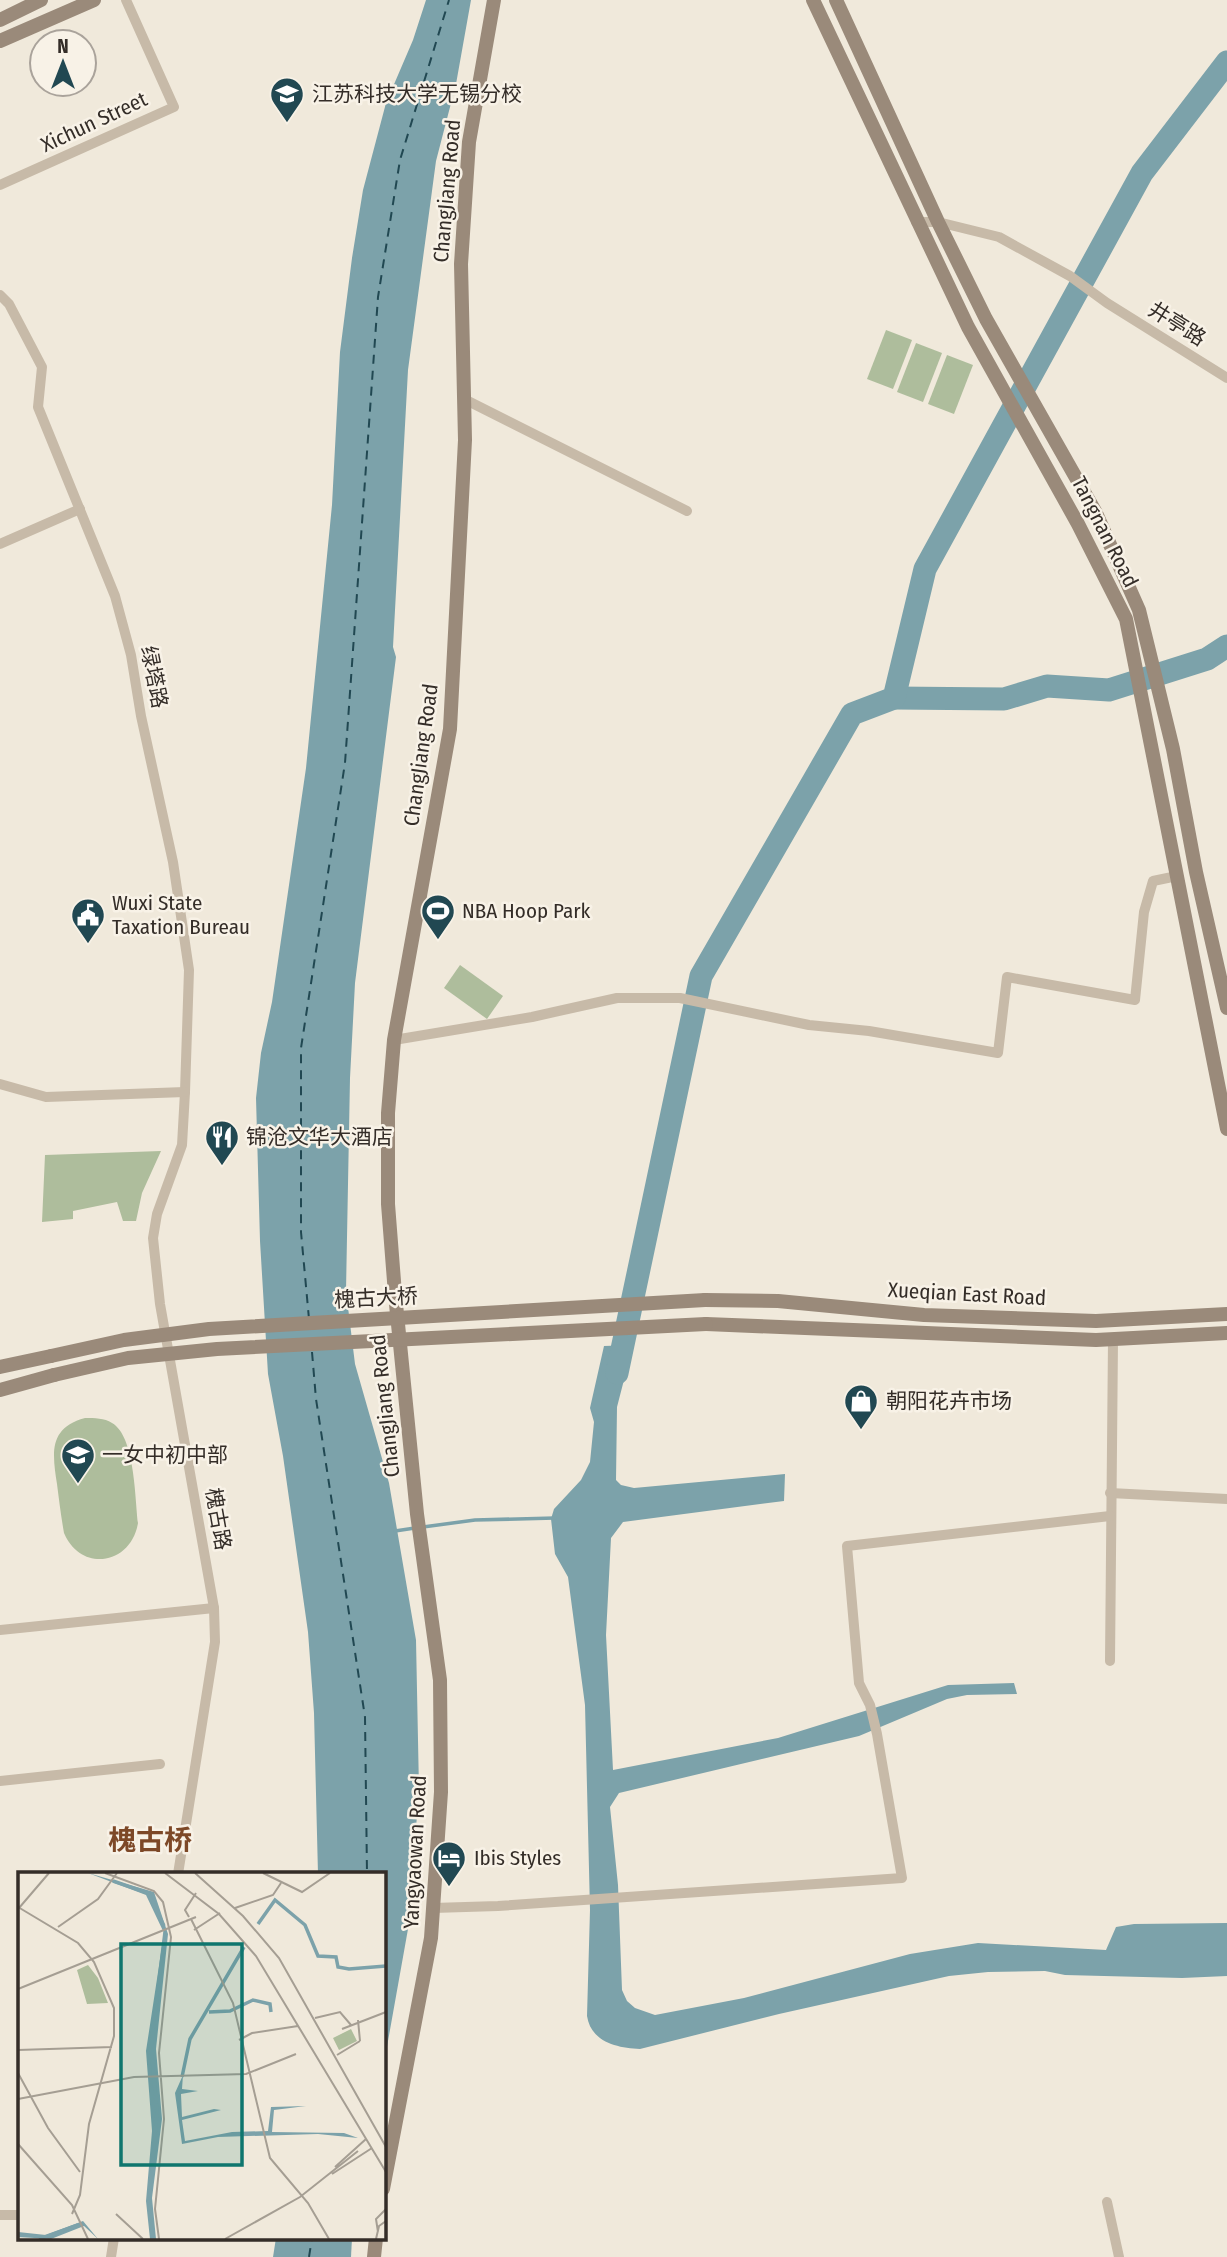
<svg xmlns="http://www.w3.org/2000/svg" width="1227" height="2257" viewBox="0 0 1227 2257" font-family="'Fira Sans Condensed','Noto Sans SC',sans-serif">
<rect width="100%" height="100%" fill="#f0e9db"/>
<g fill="#aebd9c">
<path d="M886 330 912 340 893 389 867 379Z"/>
<path d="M916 343 942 353 923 402 897 392Z"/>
<path d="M947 355 973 365 954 414 928 404Z"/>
<path d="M460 965 503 996 487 1019 444 988Z"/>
<path d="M161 1151 142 1193 136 1221H123L117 1202 73 1211V1219L42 1222 45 1155Z"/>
<path d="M85 1418C95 1418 104 1418 112 1423 135 1436 135 1498 138 1523 131 1565 81 1573 64 1533 61 1516 59 1500 57 1484 52 1452 49 1428 85 1418Z"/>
</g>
<g fill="#7ca2aa">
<path d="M426 0H471L456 84 436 161 408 370 393 647 396 657 355 983 350 1078 346 1291 355 1364 389 1483 416 1640 419 1790 408 1929 383 2069V1874H318L314 1713 308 1632 283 1456 268 1374 260 1241 256 1098 261 1053 272 1002 306 768 332 505 340 352 352 258 363 190 386 103 413 40Z"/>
<path d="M633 1345 617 1407 616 1480 621 1485 634 1488 785 1474 784 1501 623 1522 611 1538 606 1635 613 1770 778 1738 948 1685 1014 1683 1017 1694 967 1695 947 1699 859 1736 619 1793 610 1807 618 1885 622 1990 627 2001 635 2008 655 2015 744 1998 910 1954 978 1943 1106 1950 1116 1927 1134 1924 1227 1923V1976L1182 1978 1065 1975 1045 1971 988 1972 949 1976 779 2014 640 2049C617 2048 591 2042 587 2016L590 1910 585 1705 568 1577 555 1554 551 1519 554 1509 581 1480 590 1462 594 1422 590 1408 604 1346Z"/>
<path d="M276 2238H352L351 2257H273Z"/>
</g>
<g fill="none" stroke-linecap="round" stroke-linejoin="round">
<g stroke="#7ca2aa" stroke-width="3.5">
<path d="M423 1527 475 1520 555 1518"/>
<path d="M395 1531 415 1528"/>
</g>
<g stroke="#7ca2aa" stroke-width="23">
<path d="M894 698 1004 699 1047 686 1109 690 1207 659 1227 646"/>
<path d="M617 1373 701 976 852 714 894 698 925 569 1142 173 1227 62"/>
</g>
<g stroke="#214852" stroke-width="2" stroke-dasharray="9 7" stroke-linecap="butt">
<path d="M309 1319 301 1232V1048L345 763 378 297 400 160 449 0"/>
<path d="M312 1352 316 1399 365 1717 367 1874"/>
<path d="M309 2257 312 2238"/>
</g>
<g stroke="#c7baa8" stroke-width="10">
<path d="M0 185 174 107 126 0"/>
<path d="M916 222H938L999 237 1070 276 1107 303 1227 378"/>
<path d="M0 295 9 304 42 367 38 407 115 596 131 655 141 716 173 862 189 970 185 1092 182 1145 157 1214 153 1238 160 1304 214 1608 215 1642 178 1874"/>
<path d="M464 399 687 511"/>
<path d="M0 544 80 509"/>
<path d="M394 1040 532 1017 617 998H680L809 1025 869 1031 998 1053 1007 977 1135 1000 1144 912 1153 881 1177 876"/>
<path d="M0 1084 46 1097 185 1092"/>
<path d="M1110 1493 1227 1499"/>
<path d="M0 1630 214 1608"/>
<path d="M1110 1661 1113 1340"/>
<path d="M0 1781 160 1764"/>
<path d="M433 1908 498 1906 902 1878 877 1734 870 1705 859 1683 847 1546 1110 1516"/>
<path d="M1107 2202 1119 2257"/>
<path d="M0 2215H19"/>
<path d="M111 2257 114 2238"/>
</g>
<g stroke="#9a8a7a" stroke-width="14">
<path d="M813 0 968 327 1078 524 1126 619 1227 1129"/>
<path d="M836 0 938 222 986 319 1096 513 1139 610 1173 749 1196 872 1227 1008"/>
<path d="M0 20 41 0"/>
<path d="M0 41 94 0"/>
<path d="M705 1300 778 1301 924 1315 1096 1321 1227 1314"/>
<path d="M706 1324 1096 1340 1227 1333"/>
<path d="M0 1367 51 1356"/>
<path d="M0 1390 54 1375"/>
<path d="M383 2189 431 1938 441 1792 440 1680 417 1514 395 1294 388 1204V1113L394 1040 450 729 465 440 461 264 469 142 494 0"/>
<path d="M374 2257 376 2238"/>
</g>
<g stroke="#9a8a7a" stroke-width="14">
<path d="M51 1356 124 1340 209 1329 705 1300"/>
<path d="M54 1375 128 1358 217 1349 706 1324"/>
</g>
</g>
<defs>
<g id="university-pin" transform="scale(1.75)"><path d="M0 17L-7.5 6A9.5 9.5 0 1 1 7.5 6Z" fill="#214852" stroke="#f8f2e7"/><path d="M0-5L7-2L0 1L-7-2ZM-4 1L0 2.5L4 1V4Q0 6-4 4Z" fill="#fff"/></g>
<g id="stadium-pin" transform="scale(1.75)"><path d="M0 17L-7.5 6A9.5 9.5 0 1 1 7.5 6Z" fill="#214852" stroke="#f8f2e7"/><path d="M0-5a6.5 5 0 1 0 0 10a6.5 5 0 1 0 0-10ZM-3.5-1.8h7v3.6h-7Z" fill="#fff"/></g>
<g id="civic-pin" transform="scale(1.75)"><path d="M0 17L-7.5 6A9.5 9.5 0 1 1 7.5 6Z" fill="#214852" stroke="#f8f2e7"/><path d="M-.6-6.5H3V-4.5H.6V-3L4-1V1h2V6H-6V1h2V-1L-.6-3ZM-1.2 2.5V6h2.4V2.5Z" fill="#fff"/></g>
<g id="restaurant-pin" transform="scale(1.75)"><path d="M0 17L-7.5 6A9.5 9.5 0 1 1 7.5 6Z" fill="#214852" stroke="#f8f2e7"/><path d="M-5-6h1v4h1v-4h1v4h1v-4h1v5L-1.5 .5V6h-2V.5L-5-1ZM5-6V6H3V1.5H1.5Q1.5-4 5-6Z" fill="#fff"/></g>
<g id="shop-pin" transform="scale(1.75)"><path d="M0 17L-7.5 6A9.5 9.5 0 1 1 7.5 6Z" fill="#214852" stroke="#f8f2e7"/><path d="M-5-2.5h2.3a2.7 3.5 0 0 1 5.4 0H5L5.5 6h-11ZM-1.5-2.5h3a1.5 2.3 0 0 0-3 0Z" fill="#fff"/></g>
<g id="school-pin" transform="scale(1.75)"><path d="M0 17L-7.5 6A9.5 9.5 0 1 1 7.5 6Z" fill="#214852" stroke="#f8f2e7"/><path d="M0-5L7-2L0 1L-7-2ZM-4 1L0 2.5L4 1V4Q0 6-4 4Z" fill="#fff"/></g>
<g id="hotel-pin" transform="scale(1.75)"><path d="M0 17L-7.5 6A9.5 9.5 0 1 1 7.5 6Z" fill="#214852" stroke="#f8f2e7"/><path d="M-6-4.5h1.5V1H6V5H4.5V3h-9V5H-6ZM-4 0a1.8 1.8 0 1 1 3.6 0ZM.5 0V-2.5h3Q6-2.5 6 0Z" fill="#fff"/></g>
</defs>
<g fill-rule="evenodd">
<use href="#university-pin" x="287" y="94"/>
<use href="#stadium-pin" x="438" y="911"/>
<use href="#civic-pin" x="88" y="915"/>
<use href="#restaurant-pin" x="222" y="1137"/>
<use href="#shop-pin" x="861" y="1401"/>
<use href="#school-pin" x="78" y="1455"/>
<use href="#hotel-pin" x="449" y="1858"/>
</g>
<g text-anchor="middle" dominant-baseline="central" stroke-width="5" stroke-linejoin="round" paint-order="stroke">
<g font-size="21" fill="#342d28" stroke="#f8f2e7" text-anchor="start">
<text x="312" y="94">江苏科技大学无锡分校</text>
<text x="112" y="903">Wuxi State<tspan x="112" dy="24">Taxation Bureau</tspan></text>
<text x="462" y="911">NBA Hoop Park</text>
<text x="246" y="1137">锦沧文华大酒店</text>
<text x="886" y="1401">朝阳花卉市场</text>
<text x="102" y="1455">一女中初中部</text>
<text x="474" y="1858">Ibis Styles</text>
</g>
<g font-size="21" fill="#342d28" stroke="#f8f2e7">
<text transform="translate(94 122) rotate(-25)">Xichun Street</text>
<text transform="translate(447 191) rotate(-85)">ChangJiang Road</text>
<text transform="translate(1177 324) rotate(32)">井亭路</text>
<text transform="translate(1105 532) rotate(63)">Tangnan Road</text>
<text transform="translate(154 677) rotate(79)">绿塔路</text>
<text transform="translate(421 755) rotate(-82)">ChangJiang Road</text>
<text transform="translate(967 1294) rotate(3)">Xueqian East Road</text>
<text transform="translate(376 1298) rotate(-3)">槐古大桥</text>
<text transform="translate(385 1406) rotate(-96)">ChangJiang Road</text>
<text transform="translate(218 1519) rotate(80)">槐古路</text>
<text transform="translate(415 1852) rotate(-87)">Yangyaowan Road</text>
</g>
<g font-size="28" font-weight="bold" fill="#7d4827" stroke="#f8f2e7">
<text x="150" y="1840">槐古桥</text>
</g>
</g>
<g transform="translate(18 1872)">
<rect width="368" height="368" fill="#f0e9db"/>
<path d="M70 93 80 106 90 131 69 132 59 98ZM333 157 339 169 321 178 315 166Z" fill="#aebd9c"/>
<path d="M70 1 136 20 150 62 138 177 144 247 134 326 138 367H132L128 329 134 259 128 179 146 61 128 23ZM165 203 164 217 180 219 163 222 164 245 196 237 203 238 164 248 167 269 214 260 250 259 253 235 288 234 256 238 254 260 326 261 340 266 300 262 200 265 164 272 157 221ZM65 349 80 367 66 354 33 367 0 365V360L28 363Z" fill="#7ca2aa"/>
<path fill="none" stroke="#7ca2aa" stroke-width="3.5" d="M95 9 130 21 146 54M240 52 257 28 287 53 300 84 318 85 320 95 331 97 368 94M191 140 212 139 235 128 252 132 253 140M164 205 172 167 226 75M21 367 60 353M135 367 131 330 139 240 133 174 147 60"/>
<path fill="none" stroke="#a59e93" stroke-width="2" d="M87 1 136 19 145 30 153 65 141 181 146 247 137 337 141 367M147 1 201 42 238 84 368 300M177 1 225 44 261 86 368 275M245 1 284 20 312 1M0 35 60 71 76 90 96 136V164L71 252 62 323 54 342M1 36 31 1M217 36 255 23 263 11M171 45 167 38 178 21M173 47 215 131 252 286 290 331 311 367M40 55 80 27 99 1M176 58 202 41M0 117 178 45M297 146 322 140 333 153M340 148 342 169M324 157 368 140M221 168 234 161 280 154M0 178 94 175M319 183 342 169M0 201 30 256 62 300M0 227 116 205 228 202 278 182M0 272 54 333 70 367M317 295 348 267M314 302 354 276M98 342 125 367M360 360 358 347 368 337M207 367 282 325 340 279M358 367 361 354 368 349"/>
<path fill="#0f766e" fill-opacity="0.15" stroke="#0f766e" stroke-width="3.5" d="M103 72H224V293H103Z"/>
<rect width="368" height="368" fill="none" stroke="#342d28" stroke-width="3.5"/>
</g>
<g transform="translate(63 63)"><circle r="33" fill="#f8f2e7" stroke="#aaa39b" stroke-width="2"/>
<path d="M0-5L12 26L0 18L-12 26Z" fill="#214852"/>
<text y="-10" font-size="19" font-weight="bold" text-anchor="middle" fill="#342d28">N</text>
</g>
</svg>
